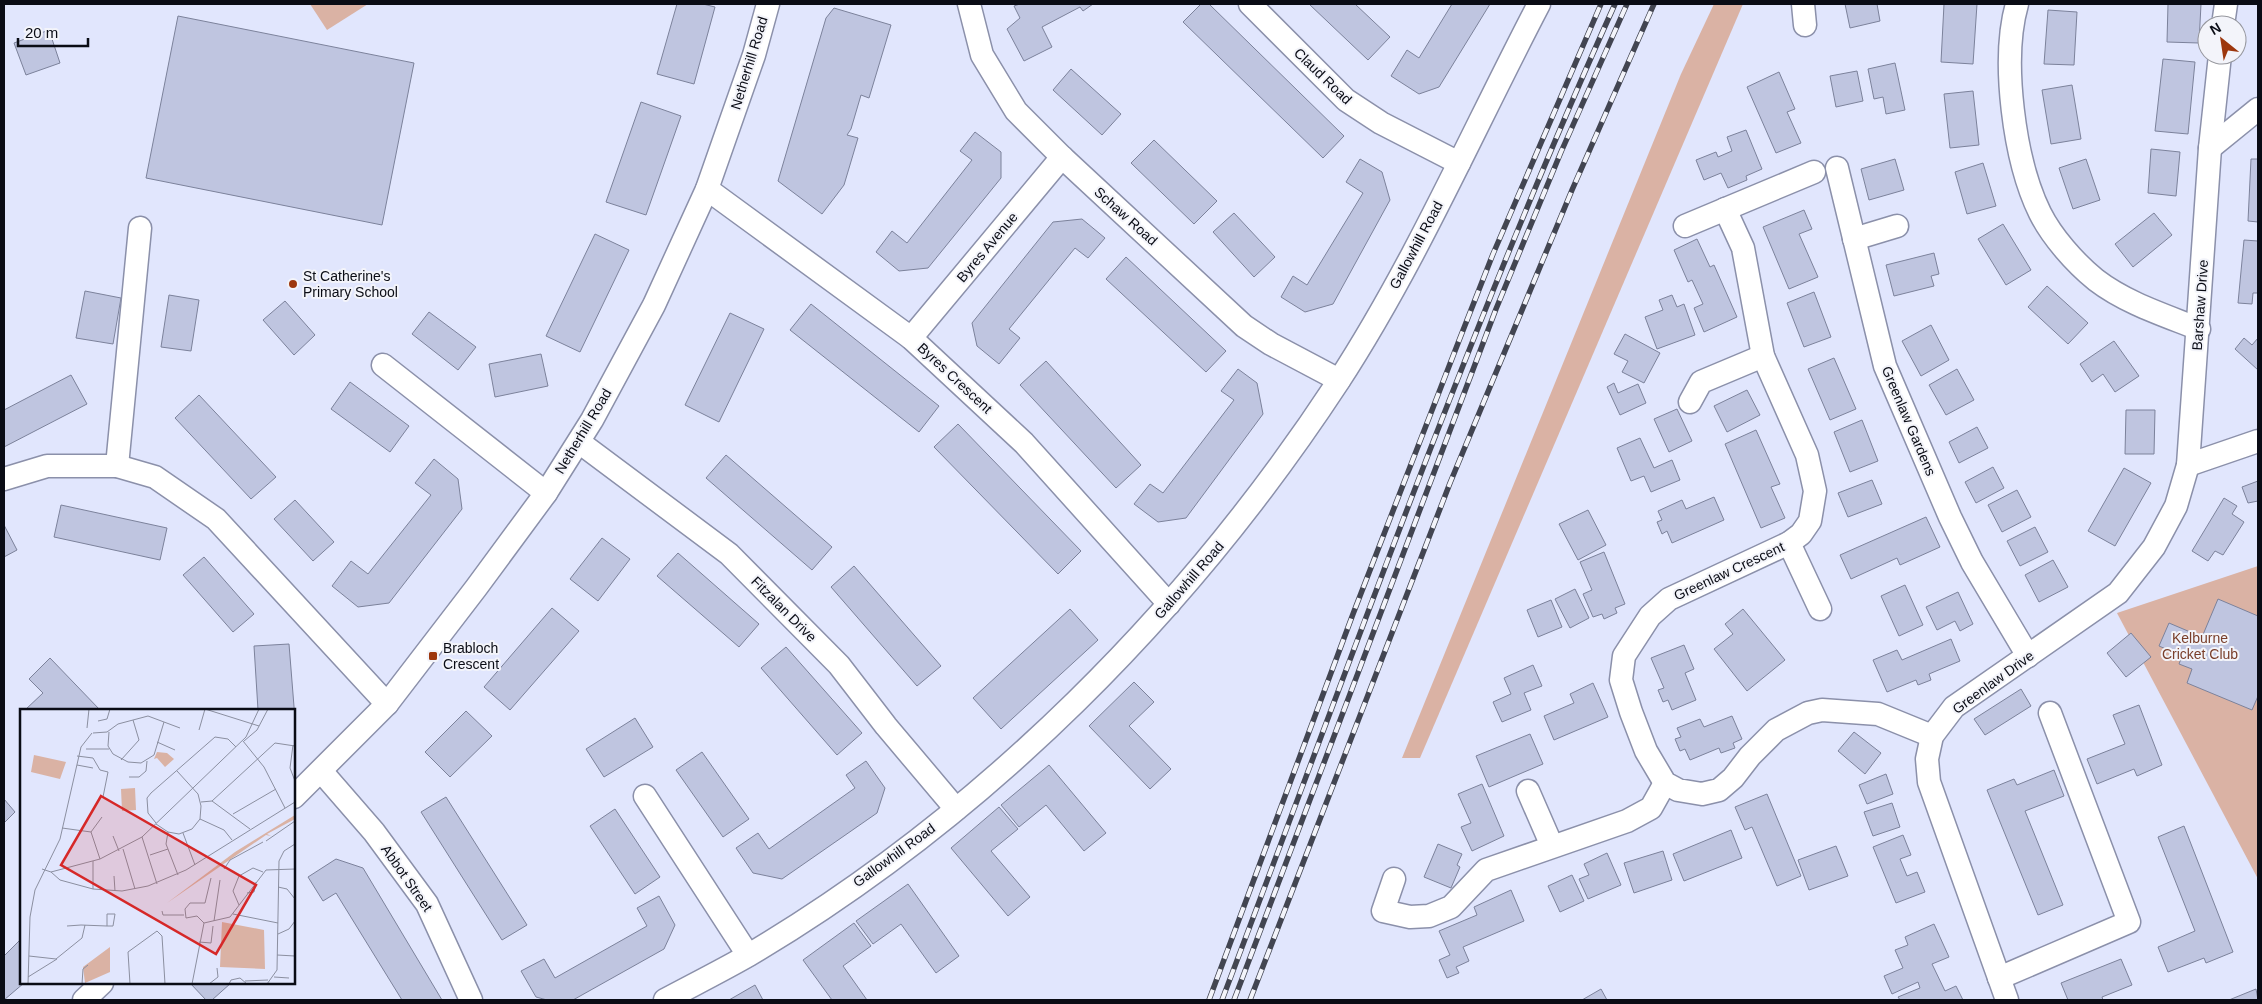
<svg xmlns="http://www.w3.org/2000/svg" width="2262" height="1004" viewBox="0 0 2262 1004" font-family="Helvetica,sans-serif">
<rect width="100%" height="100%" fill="#e1e6fd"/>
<g fill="#dab2a4">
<path d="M310 4H368L327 30Z"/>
<path d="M1714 4H1743L1420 758H1402L1681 74Z"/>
<path d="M2258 566V879L2117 613Z"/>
</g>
<g fill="#bfc5e0" stroke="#7c829b">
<path d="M677 4H703L715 7 694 84 657 74Z"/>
<path d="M1020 4H1093L1083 11 1080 7 1042 27 1052 47 1024 61 1007 29 1020 18 1014 6Z"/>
<path d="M1201 4H1209L1344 136 1323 158 1183 22Z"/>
<path d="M1309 4H1355L1390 37 1368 60Z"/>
<path d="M1452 4H1490L1439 87 1419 94 1391 76 1407 50 1419 58Z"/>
<path d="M1845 4H1877L1880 21 1850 28Z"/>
<path d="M1944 4H1977L1973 64 1941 62Z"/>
<path d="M2168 4H2201L2199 43 2167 42Z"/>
<path d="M834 8 891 25 869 98 861 95 851 129 847 135 858 138 844 185 822 214 778 181 826 18Z"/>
<path d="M2048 10 2077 12 2074 65 2044 64Z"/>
<path d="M178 16 414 63 382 225 146 178Z"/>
<path d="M49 30 60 63 26 75 14 43Z"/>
<path d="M2163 59 2195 62 2188 134 2155 131Z"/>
<path d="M1895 63 1905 110 1886 114 1883 97 1874 99 1868 69Z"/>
<path d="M1071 69 1121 114 1102 135 1053 90Z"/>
<path d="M1857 71 1863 101 1836 107 1830 76Z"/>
<path d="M1779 72 1795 109 1787 112 1801 143 1776 153 1747 87Z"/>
<path d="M2072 85 2081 139 2051 144 2042 90Z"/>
<path d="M1973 91 1979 145 1950 148 1944 94Z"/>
<path d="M641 102 681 116 646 215 606 202Z"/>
<path d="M1746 130 1762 169 1746 176 1747 180 1728 188 1721 173 1704 180 1696 160 1716 152 1718 157 1732 151 1727 137Z"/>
<path d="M975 132 1001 152V178L928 268 899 271 876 252 892 231 907 243 972 160 960 151Z"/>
<path d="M1154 140 1217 201 1194 224 1131 163Z"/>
<path d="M2151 149 2180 152 2176 196 2148 193Z"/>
<path d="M1360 159 1382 172 1390 200 1333 304 1305 312 1281 297 1293 276 1307 285 1363 193 1346 182Z"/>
<path d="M1895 159 1904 190 1869 200 1861 169Z"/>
<path d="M2086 159 2100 200 2073 209 2059 168Z"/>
<path d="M2251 159H2258V222L2248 221Z"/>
<path d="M1983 163 1996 206 1967 214 1955 172Z"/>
<path d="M1804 210 1812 229 1799 234 1818 277 1789 289 1763 227Z"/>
<path d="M1234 213 1275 257 1254 277 1213 232Z"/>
<path d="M2154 213 2172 235 2133 267 2115 244Z"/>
<path d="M1082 219 1105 238 1088 258 1075 248 1009 329 1020 338 999 364 977 346 972 323 1053 222Z"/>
<path d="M2003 224 2031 270 2006 285 1978 239Z"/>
<path d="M595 234 629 250 580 352 546 336Z"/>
<path d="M1697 239 1710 267 1714 265 1737 317 1704 332 1694 308 1703 304 1692 280 1688 282 1674 250Z"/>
<path d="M2244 240 2258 241V293H2253L2252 304 2238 303Z"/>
<path d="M1934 253 1939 274 1931 276 1934 286 1894 296 1886 265Z"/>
<path d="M1126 257 1226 351 1206 372 1106 279Z"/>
<path d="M2047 286 2088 323 2068 344 2028 307Z"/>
<path d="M85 291 121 298 113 344 76 338Z"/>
<path d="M1814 292 1831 337 1804 347 1787 303Z"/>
<path d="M169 295 199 300 191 351 161 347Z"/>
<path d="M1672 295 1677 307 1684 304 1695 335 1657 349 1645 317 1663 310 1659 300Z"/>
<path d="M285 301 315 335 294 355 263 320Z"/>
<path d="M811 304 939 406 919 432 790 330Z"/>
<path d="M429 312 476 347 458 370 412 334Z"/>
<path d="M730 313 764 329 719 422 685 405Z"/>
<path d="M1931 325 1949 360 1921 376 1902 341Z"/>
<path d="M1625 334 1660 353 1644 383 1622 372 1628 361 1614 354Z"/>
<path d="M2244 338 2252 345 2258 338V370L2235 349Z"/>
<path d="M2114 341 2139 376 2115 392 2103 374 2092 382 2080 364Z"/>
<path d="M541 354 548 386 495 397 489 364Z"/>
<path d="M1834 358 1856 409 1830 420 1808 369Z"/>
<path d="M1046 361 1141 465 1116 488 1020 385Z"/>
<path d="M1238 369 1257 383 1263 414 1186 518 1158 522 1134 504 1150 484 1163 493 1234 400 1221 391Z"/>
<path d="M1957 369 1974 400 1946 415 1929 385Z"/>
<path d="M71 375 87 404 4 447V410Z"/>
<path d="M350 382 409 426 390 452 331 409Z"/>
<path d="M1614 383 1618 393 1638 384 1646 403 1620 415 1607 387Z"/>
<path d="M1747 390 1760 415 1727 432 1714 406Z"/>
<path d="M199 395 276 477 251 499 175 418Z"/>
<path d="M1677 409 1692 441 1669 452 1654 419Z"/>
<path d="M2126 410H2155L2154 454H2125Z"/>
<path d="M1862 420 1878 461 1850 472 1834 432Z"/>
<path d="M958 424 1081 551 1058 574 934 447Z"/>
<path d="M1977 427 1988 448 1959 463 1949 442Z"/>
<path d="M1756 430 1780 484 1771 487 1785 518 1761 528 1725 444Z"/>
<path d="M1640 438 1654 468 1672 460 1680 480 1651 492 1644 476 1631 481 1617 448Z"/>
<path d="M726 455 832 547 812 570 706 478Z"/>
<path d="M434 459 458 479 462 509 389 603 358 607 332 586 351 561 368 574 431 495 415 483Z"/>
<path d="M1993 467 2004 488 1976 503 1965 482Z"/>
<path d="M2124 468 2151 483 2115 546 2088 531Z"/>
<path d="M1872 480 1882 504 1848 517 1838 493Z"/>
<path d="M2258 481V501L2248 503 2242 487Z"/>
<path d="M2017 490 2031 517 2002 532 1988 505Z"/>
<path d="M1714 497 1724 520 1672 543 1667 531 1662 534 1657 522 1662 520 1658 511 1682 500 1686 509Z"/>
<path d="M2224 498 2237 506 2232 514 2244 522 2223 555 2215 551 2208 561 2192 551Z"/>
<path d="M295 500 334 542 313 561 274 519Z"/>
<path d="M61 505 167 528 160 560 54 537Z"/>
<path d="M1588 510 1606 545 1578 560 1559 524Z"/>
<path d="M1926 517 1940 547 1900 565 1897 558 1851 579 1840 555Z"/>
<path d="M4 525 17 550 4 557Z"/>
<path d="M2035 527 2048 552 2020 566 2007 541Z"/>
<path d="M602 538 630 559 598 601 570 579Z"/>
<path d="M1604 552 1625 604 1615 608 1617 613 1604 619 1602 614 1593 617 1583 594 1592 590 1580 562Z"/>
<path d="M678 553 759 624 739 647 657 576Z"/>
<path d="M204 557 254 614 233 632 183 575Z"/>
<path d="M2053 560 2068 587 2039 602 2025 575Z"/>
<path d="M854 566 941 666 917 686 831 587Z"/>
<path d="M1905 585 1923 625 1899 636 1881 596Z"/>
<path d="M1575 589 1589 618 1570 628 1555 599Z"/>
<path d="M1958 592 1973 624 1960 631 1955 621 1937 630 1926 607Z"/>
<path d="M2218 599 2258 616V696L2252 710 2187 683 2192 669 2179 664 2182 656 2159 646 2169 623 2202 637Z"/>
<path d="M1551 600 1562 627 1538 637 1527 610Z"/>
<path d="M552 608 579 631 510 710 484 687Z"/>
<path d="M1070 609 1098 640 1001 729 973 698Z"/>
<path d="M1743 609 1785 660 1747 691 1714 649 1733 634 1725 624Z"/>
<path d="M2131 633 2151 657 2126 677 2107 653Z"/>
<path d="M1951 639 1960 661 1929 674 1931 680 1918 685 1916 680 1887 692 1873 660 1897 650 1902 660Z"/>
<path d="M289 644 295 719H294V710H258L254 646Z"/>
<path d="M1684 645 1694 669 1685 673 1696 700 1672 710 1668 700 1663 702 1658 690 1664 688 1651 658Z"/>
<path d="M786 647 862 733 837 755 761 668Z"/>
<path d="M50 658 100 710H25L43 693 29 679Z"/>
<path d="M1533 665 1542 686 1524 693 1531 710 1502 722 1493 702 1511 694 1504 678Z"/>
<path d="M1134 682 1154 702 1129 726 1171 769 1150 789 1089 726Z"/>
<path d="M1593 683 1608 717 1554 740 1544 716 1574 703 1570 694Z"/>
<path d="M2021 689 2031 706 1985 735 1974 719Z"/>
<path d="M2139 705 2162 765 2137 776 2134 769 2097 784 2087 759 2125 744 2113 715Z"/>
<path d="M466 711 492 736 450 777 425 752Z"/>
<path d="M1732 716 1742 739 1733 743 1735 748 1721 753 1719 748 1690 760 1685 749 1680 751 1675 739 1681 737 1677 728 1700 719 1704 727Z"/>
<path d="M635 718 653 747 604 777 586 749Z"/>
<path d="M1854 732 1881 753 1865 774 1838 751Z"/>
<path d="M1530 734 1543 764 1489 787 1476 756Z"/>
<path d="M702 752 749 819 723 837 676 770Z"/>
<path d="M866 761 885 788 877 813 782 879 753 873 736 848 758 833 769 849 855 788 846 775Z"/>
<path d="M1049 765 1106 833 1084 851 1046 805 1019 827 1001 805Z"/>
<path d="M2054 770 2064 796 2025 811 2063 905 2038 915 1987 790 2014 779 2017 785Z"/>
<path d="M1886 774 1893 794 1867 804 1859 785Z"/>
<path d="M1482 784 1504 836 1472 851 1461 827 1471 823 1458 794Z"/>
<path d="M1767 794 1801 876 1777 886 1752 827 1745 830 1735 807Z"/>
<path d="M446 797 527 925 502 940 421 812Z"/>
<path d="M4 799 15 812 4 823Z"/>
<path d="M1892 803 1900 827 1873 836 1864 812Z"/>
<path d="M999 807 1018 829 991 851 1030 897 1008 916 951 848Z"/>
<path d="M615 809 660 877 635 894 590 826Z"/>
<path d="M2184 826 2233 952 2206 963 2204 958 2168 972 2158 947 2195 931 2158 837Z"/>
<path d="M1731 830 1742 858 1684 881 1673 854Z"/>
<path d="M1903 835 1911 855 1900 859 1907 876 1917 872 1925 892 1896 903 1873 847Z"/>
<path d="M1438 844 1462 854 1457 865 1460 867 1451 888 1424 877Z"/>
<path d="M1836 846 1848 876 1809 890 1798 860Z"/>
<path d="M1663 851 1672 880 1634 893 1624 863Z"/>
<path d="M1607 853 1621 885 1588 899 1579 879 1589 875 1584 864Z"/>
<path d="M336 859 363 868 442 1000H402L336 893 323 901 308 877Z"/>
<path d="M1572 875 1584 901 1560 912 1548 886Z"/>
<path d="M908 884 959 956 936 973 901 924 873 944 856 921Z"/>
<path d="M1511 890 1524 921 1463 947 1469 961 1456 967 1459 973 1447 978 1439 960 1450 955 1439 931 1477 915 1474 907Z"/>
<path d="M659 896 675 925 664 949 573 1000H547L536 997 521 971 544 959 555 978 647 926 637 908Z"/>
<path d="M854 923 871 946 843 966 867 1000H832L803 960Z"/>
<path d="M1934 924 1949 957 1932 964 1945 991 1956 986 1963 1000H1900L1898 997 1920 988 1918 982 1892 994 1884 976 1903 968 1895 950 1908 945 1905 937Z"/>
<path d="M21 939V983H24L4 1000V956Z"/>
<path d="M2121 959 2132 985 2102 997 2103 1000H2068L2061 983Z"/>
<path d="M190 983H231L212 1000H206Z"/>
<path d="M755 985 763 1000H729Z"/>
<path d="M1601 989 1607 1000H1582Z"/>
<path d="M2256 989 2258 1000H2229Z"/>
</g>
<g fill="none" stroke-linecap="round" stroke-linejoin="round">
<g stroke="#8b90aa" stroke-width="25">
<g id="minor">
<path d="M969 4 982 55 1016 111 1062 157 1244 326 1271 344 1339 380"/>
<path d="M1250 4 1346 100 1381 123 1459 163"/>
<path d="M1803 4 1805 25"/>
<path d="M2017 4C2001 60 2014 160 2040 213 2052 237 2075 263 2096 280 2126 303 2164 315 2199 329"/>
<path d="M2223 25 2226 4"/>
<path d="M2210 148 2258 109"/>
<path d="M1837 168 1885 366 1950 517 1972 562 2028 656"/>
<path d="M707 189 911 338 1024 443 1169 604"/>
<path d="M1725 209 1743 248 1763 356 1807 455 1815 491 1810 521 1801 534 1789 543 1669 599 1650 616 1624 656 1621 680 1631 712 1646 751 1665 783 1678 790 1702 794 1719 790 1733 778 1750 756 1776 730 1808 713 1822 710 1878 714 1932 736"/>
<path d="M1685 226 1814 172"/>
<path d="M1854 239 1897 226"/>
<path d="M911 338 1062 157"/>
<path d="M383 365 546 493"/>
<path d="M1690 402 1701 382 1763 356"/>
<path d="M579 442 729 554 839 665 886 726 956 809"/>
<path d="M2188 465 2258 441"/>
<path d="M117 466 140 228"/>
<path d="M4 479 47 466H117L155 477 216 519 387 704"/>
<path d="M1789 543 1820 609"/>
<path d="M321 771 374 832 427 904 471 1000"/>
<path d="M1528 791 1552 846"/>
<path d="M645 796 748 955"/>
<path d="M294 797 387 704 476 588 546 493 592 420 654 305 707 189 754 55 768 4"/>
<path d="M1394 879 1383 911 1410 917 1429 916 1451 907 1486 870 1627 821 1651 808 1665 783"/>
<path d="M1999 978 2129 922 2050 713"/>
<path d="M84 1000 102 983"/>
<path d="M665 1000C693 985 721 971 749 955 986 814 1187 612 1338 382 1416 262 1473 130 1539 4"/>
<path d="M2007 1000 1929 782 1927 759 1932 736 1954 707 2118 593 2154 547 2176 506 2188 465 2210 148 2220 55"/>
</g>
</g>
<use href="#minor" stroke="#fff" stroke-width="22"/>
<g stroke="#424551" stroke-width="5.5">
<g id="rail">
<path d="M1209 1000 1353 614 1460 338 1493 254 1601 4"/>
<path d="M1222 1000C1349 666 1468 330 1615 4"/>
<path d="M1234 1000 1496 309 1561 152 1627 4"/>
<path d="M1250 1000 1450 483 1572 190 1654 4"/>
</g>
</g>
<use href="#rail" stroke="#f3f4fa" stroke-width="4" stroke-dasharray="11" stroke-linecap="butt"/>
</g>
<g fill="#9d370d" stroke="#f3f4fa" stroke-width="2">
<circle cx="293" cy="284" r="5"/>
<rect x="428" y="651" width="10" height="10" rx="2.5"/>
</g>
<g text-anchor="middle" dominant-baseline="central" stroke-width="4" stroke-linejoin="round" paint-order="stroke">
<g font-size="14" fill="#0a0c15" stroke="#f3f4fa">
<text transform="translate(749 63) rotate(-73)">Netherhill Road</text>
<text transform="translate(1323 76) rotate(44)">Claud Road</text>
<text transform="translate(1126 216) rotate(42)">Schaw Road</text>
<text transform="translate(1416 245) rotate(-62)">Gallowhill Road</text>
<text transform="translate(987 247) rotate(-50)">Byres Avenue</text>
<text transform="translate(2200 305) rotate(-86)">Barshaw Drive</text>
<text transform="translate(955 378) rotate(43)">Byres Crescent</text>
<text transform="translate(1909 421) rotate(67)">Greenlaw Gardens</text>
<text transform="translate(583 431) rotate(-59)">Netherhill Road</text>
<text transform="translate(1729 571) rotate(-25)">Greenlaw Crescent</text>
<text transform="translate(1189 580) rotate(-49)">Gallowhill Road</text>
<text transform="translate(784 609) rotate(45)">Fitzalan Drive</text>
<text transform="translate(1993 682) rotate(-36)">Greenlaw Drive</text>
<text transform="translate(894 855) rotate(-36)">Gallowhill Road</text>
<text transform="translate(407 878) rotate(55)">Abbot Street</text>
</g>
<g font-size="14" fill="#0a0c15" stroke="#f3f4fa" text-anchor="start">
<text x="303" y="276">St Catherine's<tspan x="303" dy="16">Primary School</tspan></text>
<text x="443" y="648">Brabloch<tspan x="443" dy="16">Crescent</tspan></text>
</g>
<g font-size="14" fill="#793e2a" stroke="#f3f4fa">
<text x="2200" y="638">Kelburne<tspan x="2200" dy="16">Cricket Club</tspan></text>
</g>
</g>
<g transform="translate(20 709)">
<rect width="275" height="275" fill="#e1e6fd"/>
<path d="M137 43 147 44 154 50 145 58 137 49 134 50ZM14 46 46 53 40 70 11 63ZM115 79 116 101 102 102 101 80ZM275 106V110L247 125 251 127 246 126 147 194 215 143ZM202 213 244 221 245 260 200 258ZM90 238V263L65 274 63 258Z" fill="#dab2a4"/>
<path fill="none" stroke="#8b8fa0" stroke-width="1" d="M185 0 239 17M78 12 87 10 90 0M67 19 69 0M179 21 185 0M89 23 88 37 93 45 108 53 121 54 134 46 144 13M73 24 87 23 98 15 128 7 160 19M223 32 244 58 265 99M224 32 237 21 248 0M137 33 155 41M273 36 270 59 275 72M66 40H89M57 47 73 49 80 61 88 63 83 88M101 51 119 31 113 11M57 56 73 59M109 68H119L126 62 127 52M192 92 230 120M181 93 192 92 255 34 275 37M213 105 256 80M180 110 204 121 212 131M136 114 128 104 127 89 131 84 195 28 208 30 216 38M136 115 148 123 159 125 172 120 180 110 181 97 178 85 157 62M42 119 71 123 80 150M71 123 82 108M148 123 146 135 158 166M163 124 175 156M93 127 99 142M122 128 137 175M246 132 275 112M103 140 115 180M130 146 148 140M73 152V180M22 160 31 163 80 150 122 128 226 28 239 0M204 160 210 151 243 133M31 163 40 171 73 180 102 182 128 177 166 161 275 93M94 167 95 182M258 178 267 180 275 190M227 184 234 183 236 173M219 196 213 182 219 167 233 159 243 163M142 202 143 206H164M213 205 258 214M194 212 200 171M184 214 177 207 166 209 165 200 170 194H185L191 169M47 217 61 216 87 217H93L95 205H87V217M258 225 269 220 275 212M179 233 191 234 193 217M257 246 275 247M9 247 36 250 62 229 65 216M8 268 37 250M254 268 269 269M225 272 248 271M8 275 10 208 15 181 40 130 61 38 72 24M62 275 63 260 68 256M110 275 108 243 137 222 142 227 145 275M172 275 184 214 210 208 246 161 275 160M189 275 198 268 197 259M209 275 211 271 220 269 227 275M247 275 257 261 259 152 264 142 275 135"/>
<path fill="#d62828" fill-opacity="0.15" stroke="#d62828" stroke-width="2.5" d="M81 87 236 176 196 245 41 156Z"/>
<rect width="275" height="275" fill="none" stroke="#0a0c15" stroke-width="2.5"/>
</g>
<rect width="2262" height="1004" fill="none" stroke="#0a0c15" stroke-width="10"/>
<g transform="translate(2222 40) rotate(330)"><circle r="24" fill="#f3f4fa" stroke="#96979e"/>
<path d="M0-4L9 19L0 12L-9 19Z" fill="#9d370d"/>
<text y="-8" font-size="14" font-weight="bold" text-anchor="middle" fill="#0a0c15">N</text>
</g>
<path d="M18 38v8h70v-8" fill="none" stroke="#0a0c15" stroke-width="2.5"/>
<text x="25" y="38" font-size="15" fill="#0a0c15" stroke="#f3f4fa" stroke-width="4" paint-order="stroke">20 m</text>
</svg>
